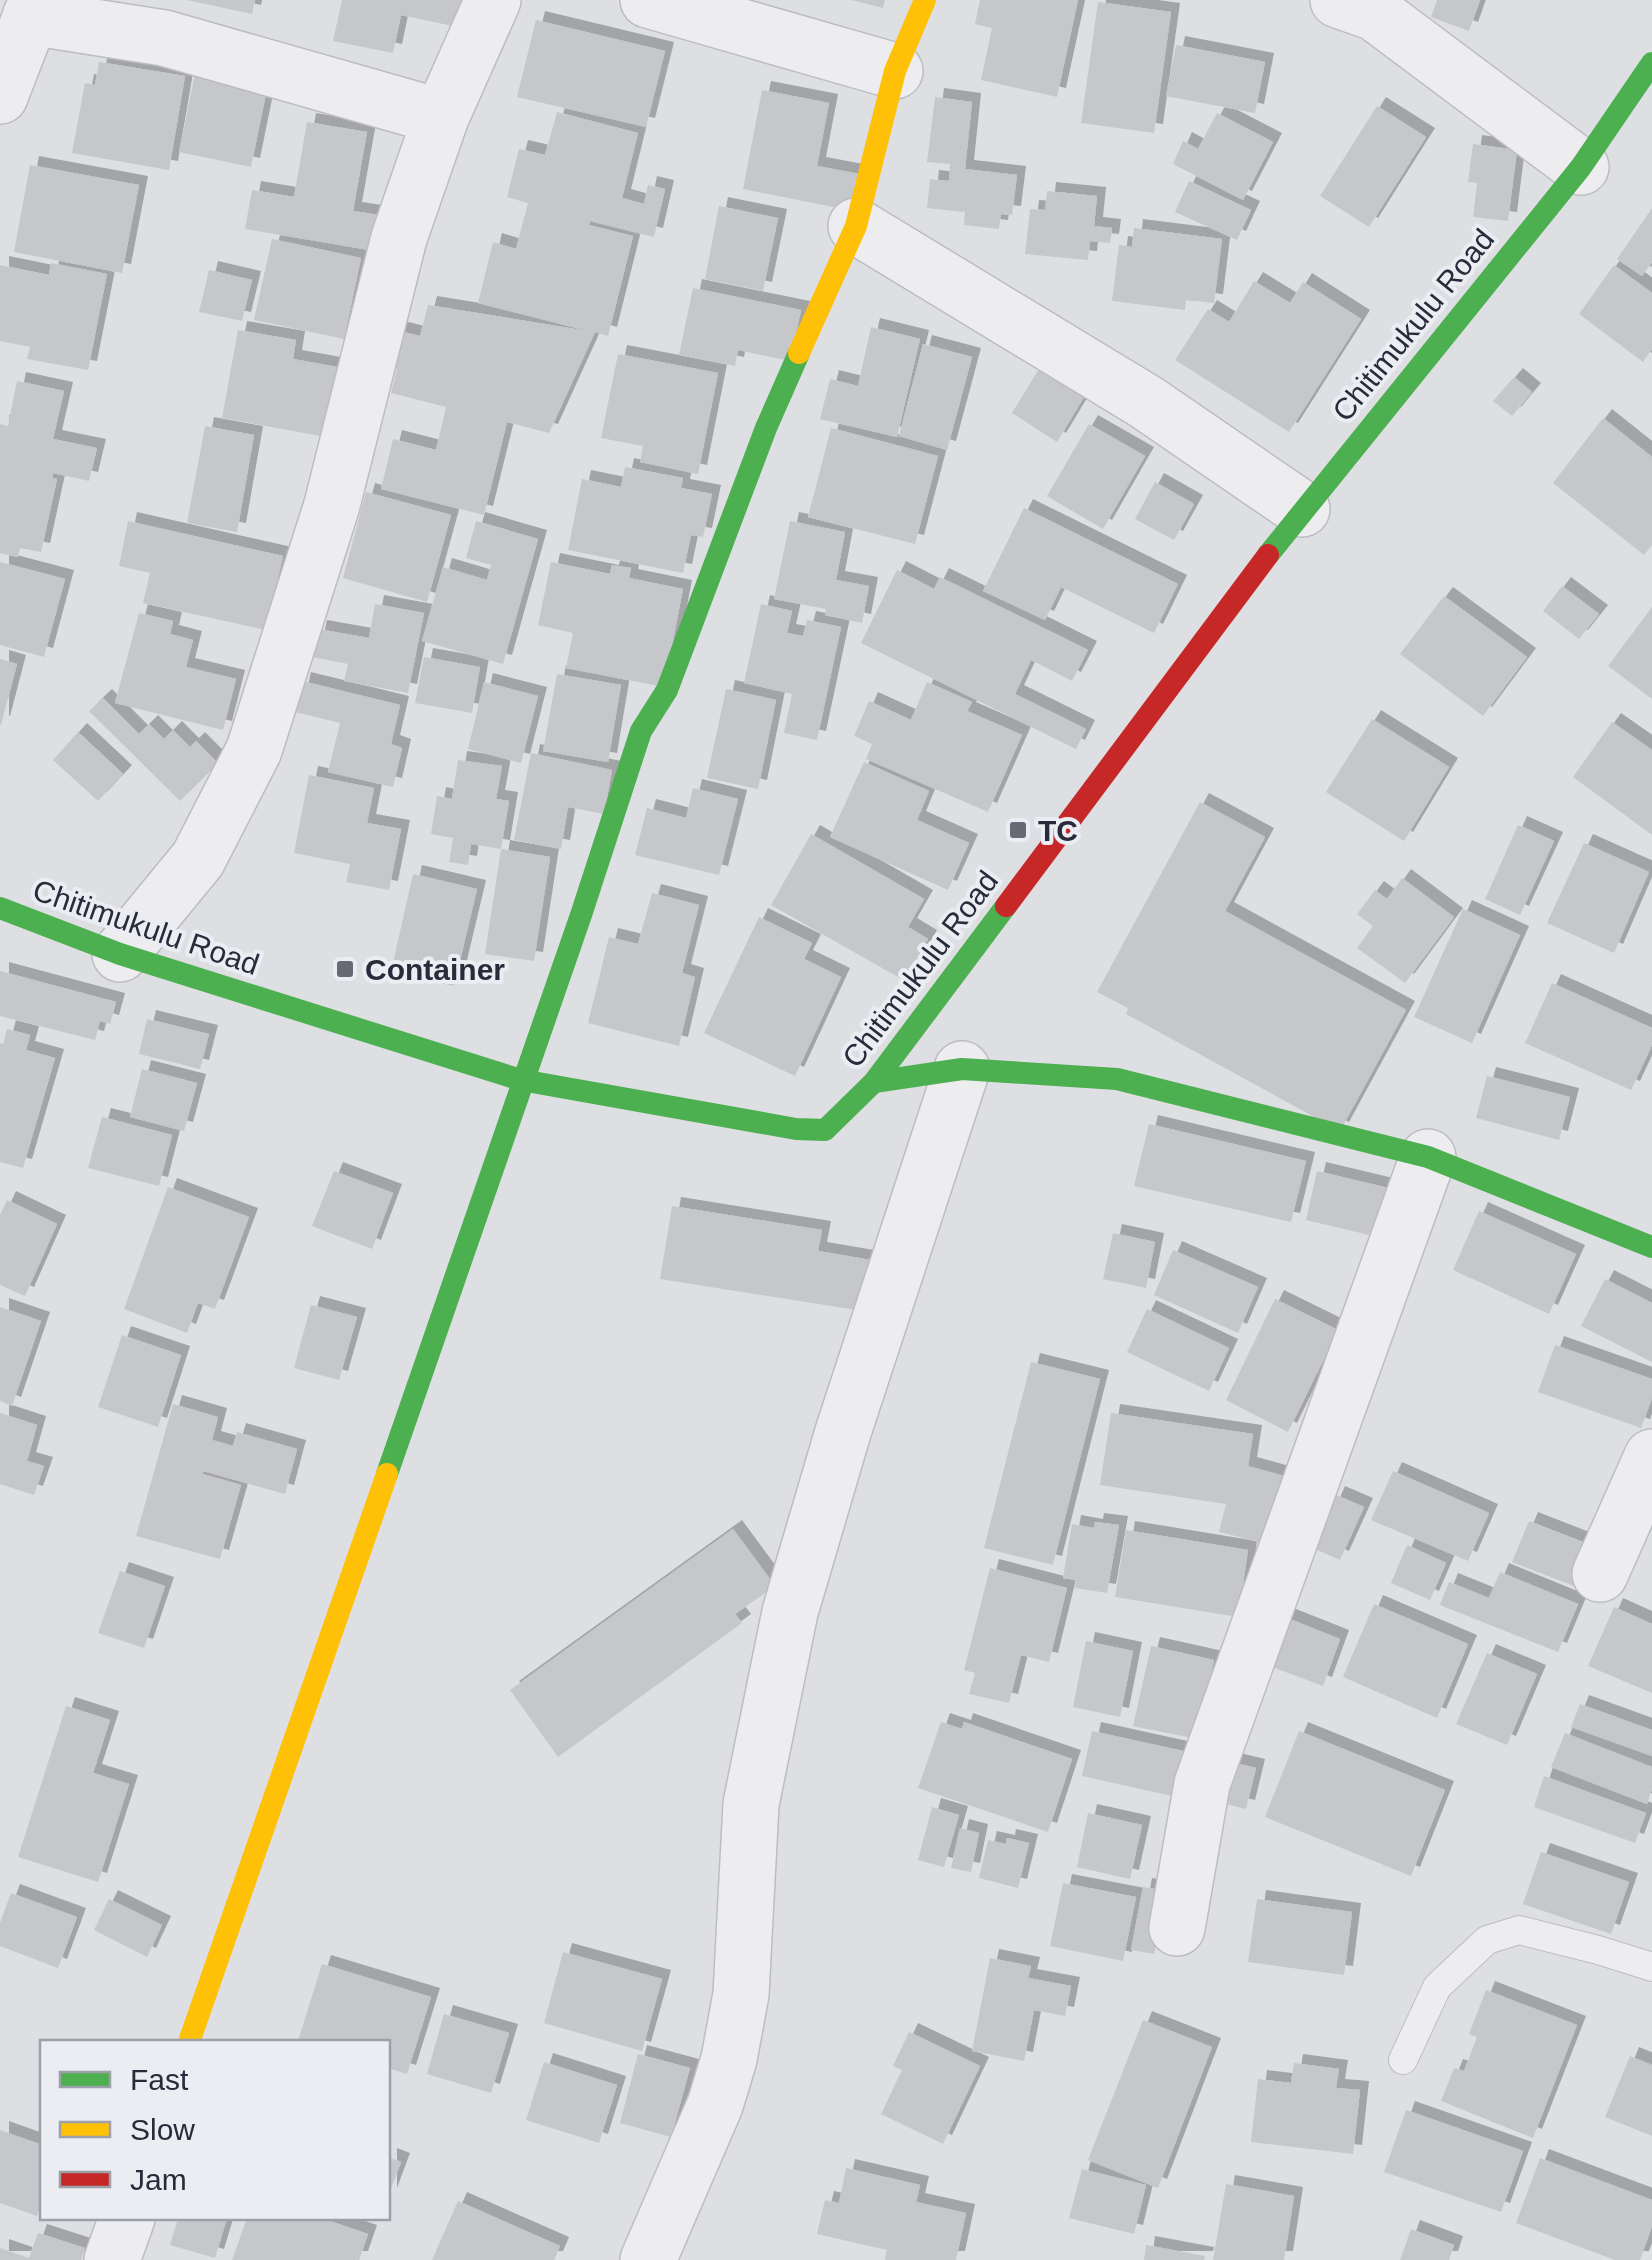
<svg xmlns="http://www.w3.org/2000/svg" width="1652" height="2260" viewBox="0 0 1652 2260" font-family="Helvetica,sans-serif">
<defs>
<filter id="shadow"><feDropShadow dx="9" dy="-9" stdDeviation="0" flood-color="#0004"/></filter>
</defs>
<rect width="100%" height="100%" fill="#dedfe3"/>
<g fill="#c6c7cb" filter="url(#shadow)">
<path d="M187 0H255L252 14Z"/>
<path d="M342 0H468L462 28 401 15 393 53 333 41Z"/>
<path d="M851 0H885L883 8Z"/>
<path d="M980 0H1078L1057 97 981 80 992 28 975 24Z"/>
<path d="M1437 0H1480L1469 31 1431 17Z"/>
<path d="M1098 2 1171 12 1154 133 1081 123Z"/>
<path d="M536 20 665 51 646 127 517 97Z"/>
<path d="M1176 45 1265 62 1255 113 1166 96Z"/>
<path d="M199 54 271 69 251 167 179 152Z"/>
<path d="M99 62 185 76 169 170 72 153 85 83 95 85Z"/>
<path d="M762 90 829 103 817 166 865 175 858 212 743 189Z"/>
<path d="M935 97 972 102 965 169 1017 175 1012 215 1001 214 999 229 964 225 965 212 927 208 930 179 949 181 950 164 927 162Z"/>
<path d="M1377 106 1426 137 1369 227 1320 196Z"/>
<path d="M557 112 638 133 622 198 644 204 648 185 665 189 654 237 590 221 589 225 633 236 608 336 595 332 549 433 507 422 484 515 381 489 393 439 436 450 446 407 391 393 397 369 385 367 395 330 420 336 428 305 588 331 478 303 493 242 516 249 528 203 507 197 519 149 545 155Z"/>
<path d="M1217 113 1273 142 1243 200 1173 164 1183 141 1198 149Z"/>
<path d="M307 122 367 132 353 211 393 217 387 253 245 229 252 190 294 197Z"/>
<path d="M1473 144 1517 150 1508 221 1473 217 1477 183 1468 182Z"/>
<path d="M30 165 139 185 122 273 14 252Z"/>
<path d="M1189 181 1251 210 1237 240 1175 212Z"/>
<path d="M1047 191 1097 196 1094 226 1112 228 1110 243 1090 241 1088 260 1025 254 1030 209 1045 210Z"/>
<path d="M719 206 778 218 763 291 705 279Z"/>
<path d="M1652 208V262L1642 276 1617 259Z"/>
<path d="M1134 228 1222 239 1214 303 1186 300 1185 310 1112 301 1119 245 1132 247Z"/>
<path d="M272 239 361 258 344 339 254 320Z"/>
<path d="M51 263 107 274 88 370 27 359 30 347 0 341V265L49 275Z"/>
<path d="M1614 265 1652 293V349L1643 362 1579 314Z"/>
<path d="M209 270 252 280 242 321 199 312Z"/>
<path d="M1254 281 1290 303 1303 282 1361 319 1289 432 1175 360 1208 309 1229 322Z"/>
<path d="M693 288 801 310 790 361 738 350 735 366 679 355Z"/>
<path d="M871 327 920 339 897 437 820 419 830 379 858 386Z"/>
<path d="M238 330 296 340 293 359 343 368 331 438 222 418Z"/>
<path d="M923 344 972 357 947 450 899 436Z"/>
<path d="M618 354 718 373 698 474 640 462 643 446 601 438Z"/>
<path d="M1045 359 1090 387 1057 442 1012 413Z"/>
<path d="M1514 377 1532 392 1512 416 1493 401Z"/>
<path d="M17 381 64 391 53 439 97 448 89 481 53 473V478L57 479 41 552 20 548 18 557 0 553V424L8 426Z"/>
<path d="M1603 418 1652 457V545L1644 555 1553 483Z"/>
<path d="M1089 424 1145 456 1103 529 1047 496Z"/>
<path d="M205 426 254 435 237 532 187 523Z"/>
<path d="M831 428 938 456 915 544 808 517Z"/>
<path d="M625 467 683 478 681 488 712 494 703 537 691 535 683 573 568 550 582 479 621 487Z"/>
<path d="M1155 482 1194 504 1174 540 1135 519Z"/>
<path d="M366 492 451 515 427 602 343 578Z"/>
<path d="M1024 508 1178 584 1154 633 1061 587 1045 620 983 591Z"/>
<path d="M128 521 283 556 266 630 143 603 150 573 119 566Z"/>
<path d="M476 521 538 539 503 664 422 641 443 567 487 580 491 565 466 558Z"/>
<path d="M790 521 845 532 836 580 869 586 862 623 825 615 826 609 774 599Z"/>
<path d="M0 562 65 579 44 657 0 645Z"/>
<path d="M551 562 610 574 612 565 631 568 629 578 683 589 664 687 566 668 573 633 538 625Z"/>
<path d="M897 570 934 589 940 577 1088 650 1072 681 1031 660 1015 694 1086 729 1076 749 861 643Z"/>
<path d="M1562 586 1599 614 1579 639 1543 611Z"/>
<path d="M1444 596 1527 657 1483 716 1400 654Z"/>
<path d="M375 604 424 613 408 693 344 681 348 664 312 657 318 629 369 638Z"/>
<path d="M761 604 792 611 787 633 803 636 807 620 841 627 817 740 784 733 792 694 744 683Z"/>
<path d="M1652 607V699L1608 666Z"/>
<path d="M139 613 173 621 170 634 193 640 186 667 236 679 223 730 115 703Z"/>
<path d="M424 657 480 667 472 713 415 703Z"/>
<path d="M0 659 17 664 1 725H0Z"/>
<path d="M557 674 621 685 608 762 543 751Z"/>
<path d="M302 681 400 705 391 744 402 748 393 787 328 772 340 723 295 712Z"/>
<path d="M484 682 538 696 521 763 468 749Z"/>
<path d="M927 682 972 702 967 711 1022 735 988 812 866 759 872 744 854 736 869 701 911 720Z"/>
<path d="M726 689 776 700 758 789 707 778Z"/>
<path d="M103 698 139 734 149 724 164 739 173 730 190 747 196 741 218 763 180 801 89 711Z"/>
<path d="M1372 719 1449 767 1404 841 1326 792Z"/>
<path d="M1612 722 1652 750V835L1573 777Z"/>
<path d="M78 732 123 774 98 801 53 760Z"/>
<path d="M531 753 612 770 604 814 568 807 561 849 514 840Z"/>
<path d="M458 760 502 766 496 799 509 801 501 849 471 844 468 865 449 862 453 838 431 834 437 796 452 799Z"/>
<path d="M864 762 929 791 917 820 969 843 948 890 830 837Z"/>
<path d="M309 775 374 788 367 823 401 829 389 890 346 882 350 864 294 853Z"/>
<path d="M693 788 738 799 719 875 635 855 647 808 686 818Z"/>
<path d="M1200 802 1265 837 1225 911 1406 1010 1340 1131 1126 1014 1128 1008 1097 992Z"/>
<path d="M1518 825 1554 841 1520 915 1485 899Z"/>
<path d="M811 834 924 899 908 927 928 939 905 981 771 905Z"/>
<path d="M1584 843 1649 872 1614 953 1547 923Z"/>
<path d="M501 849 550 857 534 961 485 954Z"/>
<path d="M413 874 477 889 454 986 391 972Z"/>
<path d="M1402 878 1454 917 1405 983 1357 948 1373 926 1357 914 1375 890 1387 899Z"/>
<path d="M652 893 699 905 682 973 695 977 679 1046 588 1023 609 937 638 944Z"/>
<path d="M1463 909 1520 935 1472 1043 1414 1017Z"/>
<path d="M759 917 812 943 804 959 841 977 795 1076 704 1033Z"/>
<path d="M0 971 116 1002 110 1024 100 1021 95 1040 0 1016Z"/>
<path d="M1552 983 1652 1028V1045L1631 1090 1525 1043Z"/>
<path d="M147 1019 209 1034 200 1069 139 1054Z"/>
<path d="M7 1029 30 1035 26 1050 55 1058 23 1168 0 1162V1043L3 1044Z"/>
<path d="M142 1069 197 1083 184 1131 130 1117Z"/>
<path d="M1487 1076 1570 1097 1559 1140 1476 1118Z"/>
<path d="M102 1117 172 1135 159 1186 88 1168Z"/>
<path d="M1149 1124 1306 1161 1291 1222 1134 1186Z"/>
<path d="M334 1171 393 1193 372 1249 312 1226Z"/>
<path d="M1317 1171 1401 1191 1390 1240 1306 1220Z"/>
<path d="M168 1187 249 1217 215 1309 198 1303 187 1333 124 1309Z"/>
<path d="M7 1200 57 1224 25 1296 0 1285V1215Z"/>
<path d="M672 1206 822 1230 818 1251 871 1260 863 1311 660 1279Z"/>
<path d="M1479 1211 1576 1254 1549 1314 1453 1270Z"/>
<path d="M1113 1233 1155 1242 1146 1288 1103 1279Z"/>
<path d="M1173 1250 1258 1287 1238 1333 1154 1295Z"/>
<path d="M1605 1279 1652 1303V1362L1581 1326Z"/>
<path d="M1275 1299 1338 1330 1288 1432 1226 1400Z"/>
<path d="M311 1305 357 1317 339 1380 294 1368Z"/>
<path d="M0 1307 41 1321 12 1406 0 1401Z"/>
<path d="M1147 1309 1229 1348 1209 1391 1127 1352Z"/>
<path d="M122 1335 181 1355 158 1427 98 1407Z"/>
<path d="M1555 1345 1652 1379V1398L1641 1428 1538 1392Z"/>
<path d="M1031 1362 1100 1379 1053 1565 984 1548Z"/>
<path d="M173 1404 218 1417 212 1440 233 1446 237 1432 297 1449 285 1494 203 1471V1474L241 1485 220 1559 136 1536Z"/>
<path d="M0 1413 37 1425 27 1461 44 1466 34 1495 0 1484Z"/>
<path d="M1111 1413 1253 1434 1248 1466 1284 1476 1268 1544 1219 1532 1226 1504 1100 1485Z"/>
<path d="M1393 1471 1489 1513 1468 1561 1371 1520Z"/>
<path d="M1336 1495 1364 1507 1340 1560 1313 1548Z"/>
<path d="M1529 1521 1601 1549 1584 1590 1512 1562Z"/>
<path d="M1095 1522 1119 1525 1107 1593 1075 1588 1076 1580 1063 1578 1072 1524 1094 1528Z"/>
<path d="M733 1529 775 1586 735 1614 742 1623 558 1757 510 1690Z"/>
<path d="M1126 1530 1248 1550 1238 1617 1115 1597Z"/>
<path d="M1407 1545 1446 1563 1430 1600 1391 1583Z"/>
<path d="M990 1568 1067 1588 1049 1662 1021 1655 1009 1703 969 1694 975 1673 964 1670Z"/>
<path d="M120 1571 165 1586 144 1648 98 1633Z"/>
<path d="M1500 1572 1578 1604 1558 1652 1440 1605 1449 1582 1489 1598Z"/>
<path d="M1374 1604 1468 1644 1437 1718 1343 1677Z"/>
<path d="M1614 1607 1652 1624V1693L1588 1666Z"/>
<path d="M1277 1614 1340 1639 1323 1686 1259 1662Z"/>
<path d="M1086 1641 1133 1651 1120 1717 1073 1707Z"/>
<path d="M1151 1646 1214 1660 1197 1739 1133 1726Z"/>
<path d="M1487 1653 1537 1674 1507 1745 1456 1724Z"/>
<path d="M1580 1704 1652 1730V1756L1571 1727Z"/>
<path d="M66 1706 110 1720 93 1773 129 1784 98 1882 18 1857Z"/>
<path d="M941 1722 962 1729 964 1722 1072 1759 1048 1832 918 1788Z"/>
<path d="M1092 1731 1192 1753 1181 1798 1082 1776Z"/>
<path d="M1299 1731 1445 1790 1411 1876 1265 1817Z"/>
<path d="M1565 1733 1652 1767V1789L1647 1804 1551 1767Z"/>
<path d="M1227 1761 1256 1768 1246 1809 1218 1802Z"/>
<path d="M1544 1776 1646 1813 1635 1843 1534 1807Z"/>
<path d="M932 1807 959 1815 944 1867 918 1860Z"/>
<path d="M1088 1813 1142 1825 1130 1879 1077 1867Z"/>
<path d="M960 1828 979 1833 971 1872 951 1868Z"/>
<path d="M1007 1838 1029 1843 1018 1888 979 1878 988 1840 1006 1844Z"/>
<path d="M1541 1852 1629 1882 1611 1934 1523 1904Z"/>
<path d="M1063 1883 1136 1897 1123 1961 1050 1946Z"/>
<path d="M1143 1887 1166 1891 1154 1954 1131 1950Z"/>
<path d="M11 1893 77 1917 58 1968 0 1946V1923Z"/>
<path d="M109 1899 162 1925 147 1957 94 1930Z"/>
<path d="M1257 1899 1352 1912 1344 1975 1248 1962Z"/>
<path d="M563 1952 662 1979 642 2051 544 2023Z"/>
<path d="M990 1958 1031 1966 1028 1978 1071 1986 1065 2016 1034 2010 1024 2061 972 2051Z"/>
<path d="M322 1964 431 1997 407 2074 388 2068V2042L298 2041Z"/>
<path d="M1486 1990 1577 2025 1533 2138 1441 2101 1454 2068 1464 2071 1477 2037 1469 2034Z"/>
<path d="M444 2014 509 2033 491 2093 427 2074Z"/>
<path d="M1143 2020 1212 2047 1158 2188 1088 2160Z"/>
<path d="M909 2032 980 2066 943 2144 881 2114 902 2070 893 2066Z"/>
<path d="M638 2054 690 2068 671 2137 620 2123Z"/>
<path d="M1630 2056 1652 2065V2136L1605 2117Z"/>
<path d="M544 2062 617 2085 599 2143 526 2120Z"/>
<path d="M1294 2063 1339 2069 1336 2088 1360 2090 1353 2154 1251 2142 1258 2079 1291 2083Z"/>
<path d="M1406 2110 1523 2151 1501 2212 1384 2172Z"/>
<path d="M0 2130 42 2145V2200L37 2216 0 2203Z"/>
<path d="M388 2157 401 2162 388 2197Z"/>
<path d="M1540 2158 1652 2200V2226L1640 2260H1615L1516 2223Z"/>
<path d="M846 2168 920 2185 916 2202 966 2213 956 2260H885L887 2250 817 2234 825 2200 839 2203Z"/>
<path d="M1082 2169 1146 2185 1134 2234 1069 2218Z"/>
<path d="M1226 2184 1294 2196 1284 2260H1213Z"/>
<path d="M458 2201 560 2246 554 2260H432Z"/>
<path d="M178 2218H227L215 2258 170 2245Z"/>
<path d="M247 2218H321L368 2234 359 2260H232Z"/>
<path d="M1411 2229 1454 2245 1449 2260H1400Z"/>
<path d="M38 2233 85 2248 81 2260H0V2248L29 2258Z"/>
<path d="M1146 2245 1205 2256 1204 2260H1144Z"/>
</g>
<g fill="none" stroke-linecap="round" stroke-linejoin="round">
<g stroke="#bcbdc1" stroke-width="30">
<path id="lane" d="M1403 2060 1437 1987 1487 1940 1519 1930 1598 1950 1652 1967"/>
</g>
<g stroke="#bcbdc1" stroke-width="58">
<g id="street">
<path d="M648 0 895 71"/>
<path d="M1338 0 1375 13 1581 167"/>
<path d="M30 17 164 38 441 117"/>
<path d="M0 96 37 0"/>
<path d="M856 226 1146 402 1302 509"/>
<path d="M120 954 198 859 254 750 332 505 399 238 441 117 493 0"/>
<path d="M1600 1574 1652 1457"/>
<path d="M1177 1928 1202 1784 1428 1157"/>
<path d="M112 2260 127 2218"/>
<path d="M648 2260 715 2105 729 2059 741 1994 751 1804 790 1612 843 1432 962 1069"/>
</g>
</g>
<use href="#lane" stroke="#ededf0" stroke-width="28"/>
<use href="#street" stroke="#ededf0" stroke-width="55"/>
<g stroke="#4caf50" stroke-width="22">
<path d="M1268 555 1581 167 1652 63"/>
<path d="M0 908 120 954 521 1080 796 1129 825 1130 874 1082 1006 906"/>
<path d="M874 1082 962 1069 1117 1079 1428 1157 1652 1247"/>
<path d="M387 1474 581 915 641 731 667 690 766 428 799 353"/>
</g>
<g stroke="#ffc107" stroke-width="22">
<path d="M799 353 856 226 895 71 925 0"/>
<path d="M189 2042 387 1474"/>
</g>
<path stroke="#c62828" stroke-width="22" d="M1006 906 1268 555"/>
</g>
<g fill="#676a75" stroke="#ebedf3" stroke-width="4">
<rect x="1008" y="820" width="20" height="20" rx="5"/>
<rect x="335" y="959" width="20" height="20" rx="5"/>
</g>
<g text-anchor="middle" dominant-baseline="central" stroke-width="8" stroke-linejoin="round" paint-order="stroke">
<g font-size="30" fill="#272b3a" stroke="#ebedf3">
<text transform="translate(1413 325) rotate(-51)">Chitimukulu Road</text>
<text transform="translate(146 927) rotate(19)">Chitimukulu Road</text>
<text transform="translate(920 969) rotate(-53)">Chitimukulu Road</text>
</g>
<g font-size="30" font-weight="bold" fill="#272b3a" stroke="#ebedf3" text-anchor="start">
<text x="1038" y="830">TC</text>
<text x="365" y="969">Container</text>
</g>
</g>
<rect x="40" y="2040" width="350" height="180" fill="#ebedf3" stroke="#9d9fa9" stroke-width="2.5"/>
<rect x="60" y="2072" width="50" height="15" fill="#4caf50" stroke="#9d9fa9" stroke-width="2.5"/>
<text x="130" y="2090" font-size="30" fill="#272b3a">Fast</text>
<rect x="60" y="2122" width="50" height="15" fill="#ffc107" stroke="#9d9fa9" stroke-width="2.5"/>
<text x="130" y="2140" font-size="30" fill="#272b3a">Slow</text>
<rect x="60" y="2172" width="50" height="15" fill="#c62828" stroke="#9d9fa9" stroke-width="2.5"/>
<text x="130" y="2190" font-size="30" fill="#272b3a">Jam</text>
</svg>
